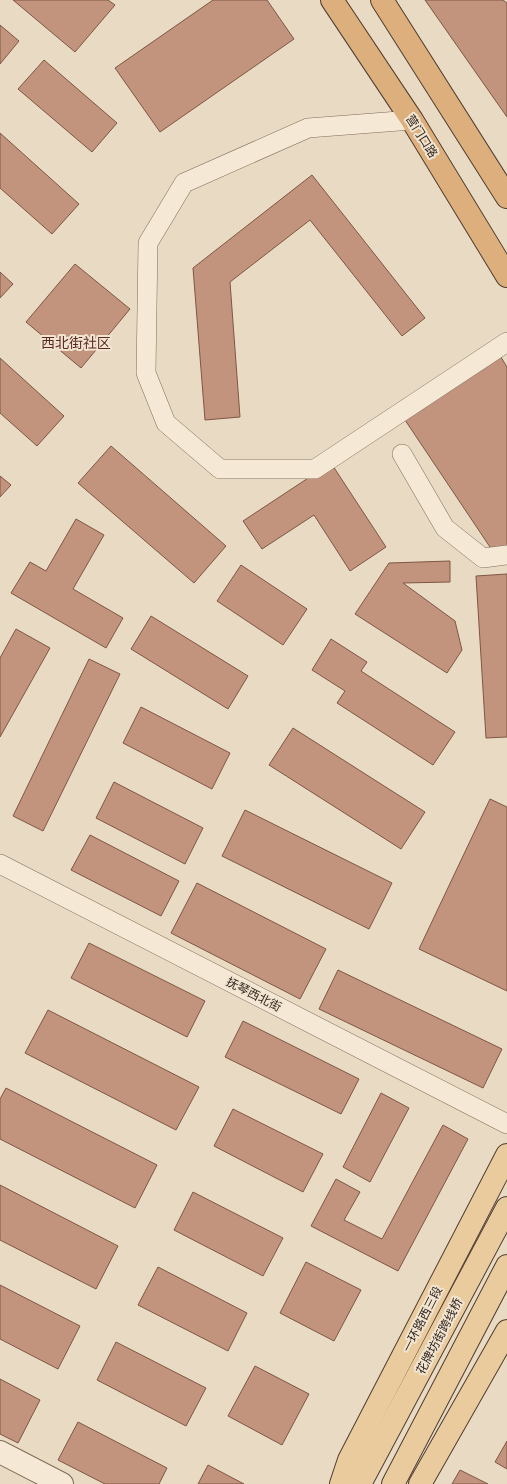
<svg xmlns="http://www.w3.org/2000/svg" width="507" height="1484" viewBox="0 0 507 1484" font-family="'Noto Serif','Noto Sans SC',serif">
<rect width="100%" height="100%" fill="#e9dac3"/>
<g fill="#c3947d" stroke="#7e5644">
<path d="M13 0H108L115 5 75 52Z"/>
<path d="M213 0H267L294 39 160 132 115 68Z"/>
<path d="M425 0H503L507 3V117Z"/>
<path d="M0 25 19 41 0 64Z"/>
<path d="M44 60 117 123 92 152 18 89Z"/>
<path d="M0 133 79 204 52 234 0 188Z"/>
<path d="M312 175 425 318 402 336 310 220 230 282 240 417 205 420 193 268Z"/>
<path d="M75 264 130 309 81 368 26 322Z"/>
<path d="M0 272 13 284 0 298Z"/>
<path d="M499 354 507 367V548L496 556 403 417Z"/>
<path d="M0 358 64 416 37 446 0 413Z"/>
<path d="M111 446 226 546 194 583 78 483Z"/>
<path d="M331 463 386 547 350 571 314 515 262 549 243 521Z"/>
<path d="M0 476 11 485 0 497Z"/>
<path d="M76 519 104 535 73 589 123 618 106 648 11 593 30 562 46 571Z"/>
<path d="M450 561V582L403 583 455 621 462 650 447 673 355 614 389 563Z"/>
<path d="M241 565 307 609 283 645 217 601Z"/>
<path d="M507 574V737L486 738 476 576Z"/>
<path d="M151 616 248 676 228 709 131 649Z"/>
<path d="M16 629 50 648 0 737V658Z"/>
<path d="M331 639 367 662 361 671 455 732 433 765 337 703 345 691 312 670Z"/>
<path d="M89 659 120 674 43 831 13 816Z"/>
<path d="M141 707 230 753 212 789 123 743Z"/>
<path d="M293 728 425 812 401 849 269 765Z"/>
<path d="M114 782 203 828 185 864 96 818Z"/>
<path d="M490 799 507 807V991L419 949Z"/>
<path d="M245 810 392 883 369 929 222 856Z"/>
<path d="M90 835 179 881 161 916 71 870Z"/>
<path d="M197 883 326 949 300 999 171 933Z"/>
<path d="M89 943 205 1001 187 1037 71 978Z"/>
<path d="M338 970 502 1049 483 1088 319 1009Z"/>
<path d="M48 1010 199 1087 176 1130 25 1053Z"/>
<path d="M243 1021 359 1079 341 1114 225 1057Z"/>
<path d="M6 1088 157 1165 135 1208 0 1139V1099Z"/>
<path d="M381 1093 409 1108 370 1182 343 1167Z"/>
<path d="M233 1109 323 1154 303 1192 214 1146Z"/>
<path d="M443 1125 468 1139 398 1271 311 1226 336 1179 360 1192 344 1220 382 1239Z"/>
<path d="M0 1185 118 1246 96 1289 0 1240Z"/>
<path d="M193 1192 283 1238 263 1276 174 1230Z"/>
<path d="M306 1262 361 1290 334 1341 280 1313Z"/>
<path d="M158 1267 247 1313 228 1351 138 1305Z"/>
<path d="M0 1285 80 1326 58 1369 0 1339Z"/>
<path d="M116 1342 206 1388 186 1426 97 1380Z"/>
<path d="M255 1366 309 1394 282 1445 228 1416Z"/>
<path d="M0 1379 40 1400 18 1443 0 1434Z"/>
<path d="M78 1422 167 1468 159 1484H105L58 1460Z"/>
<path d="M507 1441V1469L495 1462Z"/>
<path d="M208 1465 244 1484H198Z"/>
<path d="M460 1470 488 1484H452Z"/>
</g>
<g fill="none" stroke-linecap="round" stroke-linejoin="round">
<g stroke="#816c5c" stroke-width="20">
<g id="minor">
<path d="M412 120 308 128 184 183 148 243 146 373 166 423 220 469H315L507 342"/>
<path d="M402 454 445 528 483 558 507 555"/>
<path d="M0 864 507 1124"/>
</g>
</g>
<g stroke="#816c5c" stroke-width="24">
<path id="tertiary" d="M0 1452 62 1484"/>
</g>
<g stroke="#4f3c30" stroke-width="24">
<g id="primary">
<path d="M341 1484 349 1460 507 1155"/>
<path d="M360 1484 507 1208"/>
<path d="M393 1484 507 1266"/>
<path d="M420 1484 507 1331"/>
</g>
</g>
<g stroke="#4f3c30" stroke-width="24">
<g id="trunk">
<path d="M332 0 412 120 507 276"/>
<path d="M382 0 507 197"/>
</g>
</g>
<use href="#minor" stroke="#f5e8d5" stroke-width="19"/>
<use href="#tertiary" stroke="#f5e8d5" stroke-width="22"/>
<use href="#primary" stroke="#e9cb9e" stroke-width="22"/>
<use href="#trunk" stroke="#dcaf7d" stroke-width="22"/>
</g>
<g text-anchor="middle" dominant-baseline="central" stroke-width="4" stroke-linejoin="round" paint-order="stroke">
<g font-size="12" fill="#33261e" stroke="#f1e5d2">
<text transform="translate(422 136) rotate(58)">营门口路</text>
<text transform="translate(254 994) rotate(27)">抚琴西北街</text>
<text transform="translate(422 1319) rotate(-63)">一环路西三段</text>
<text transform="translate(439 1336) rotate(-62)">花牌坊街跨线桥</text>
</g>
<g font-size="14" fill="#5b2922" stroke="#f1e5d2">
<text x="76" y="342">西北街社区</text>
</g>
</g>
</svg>
